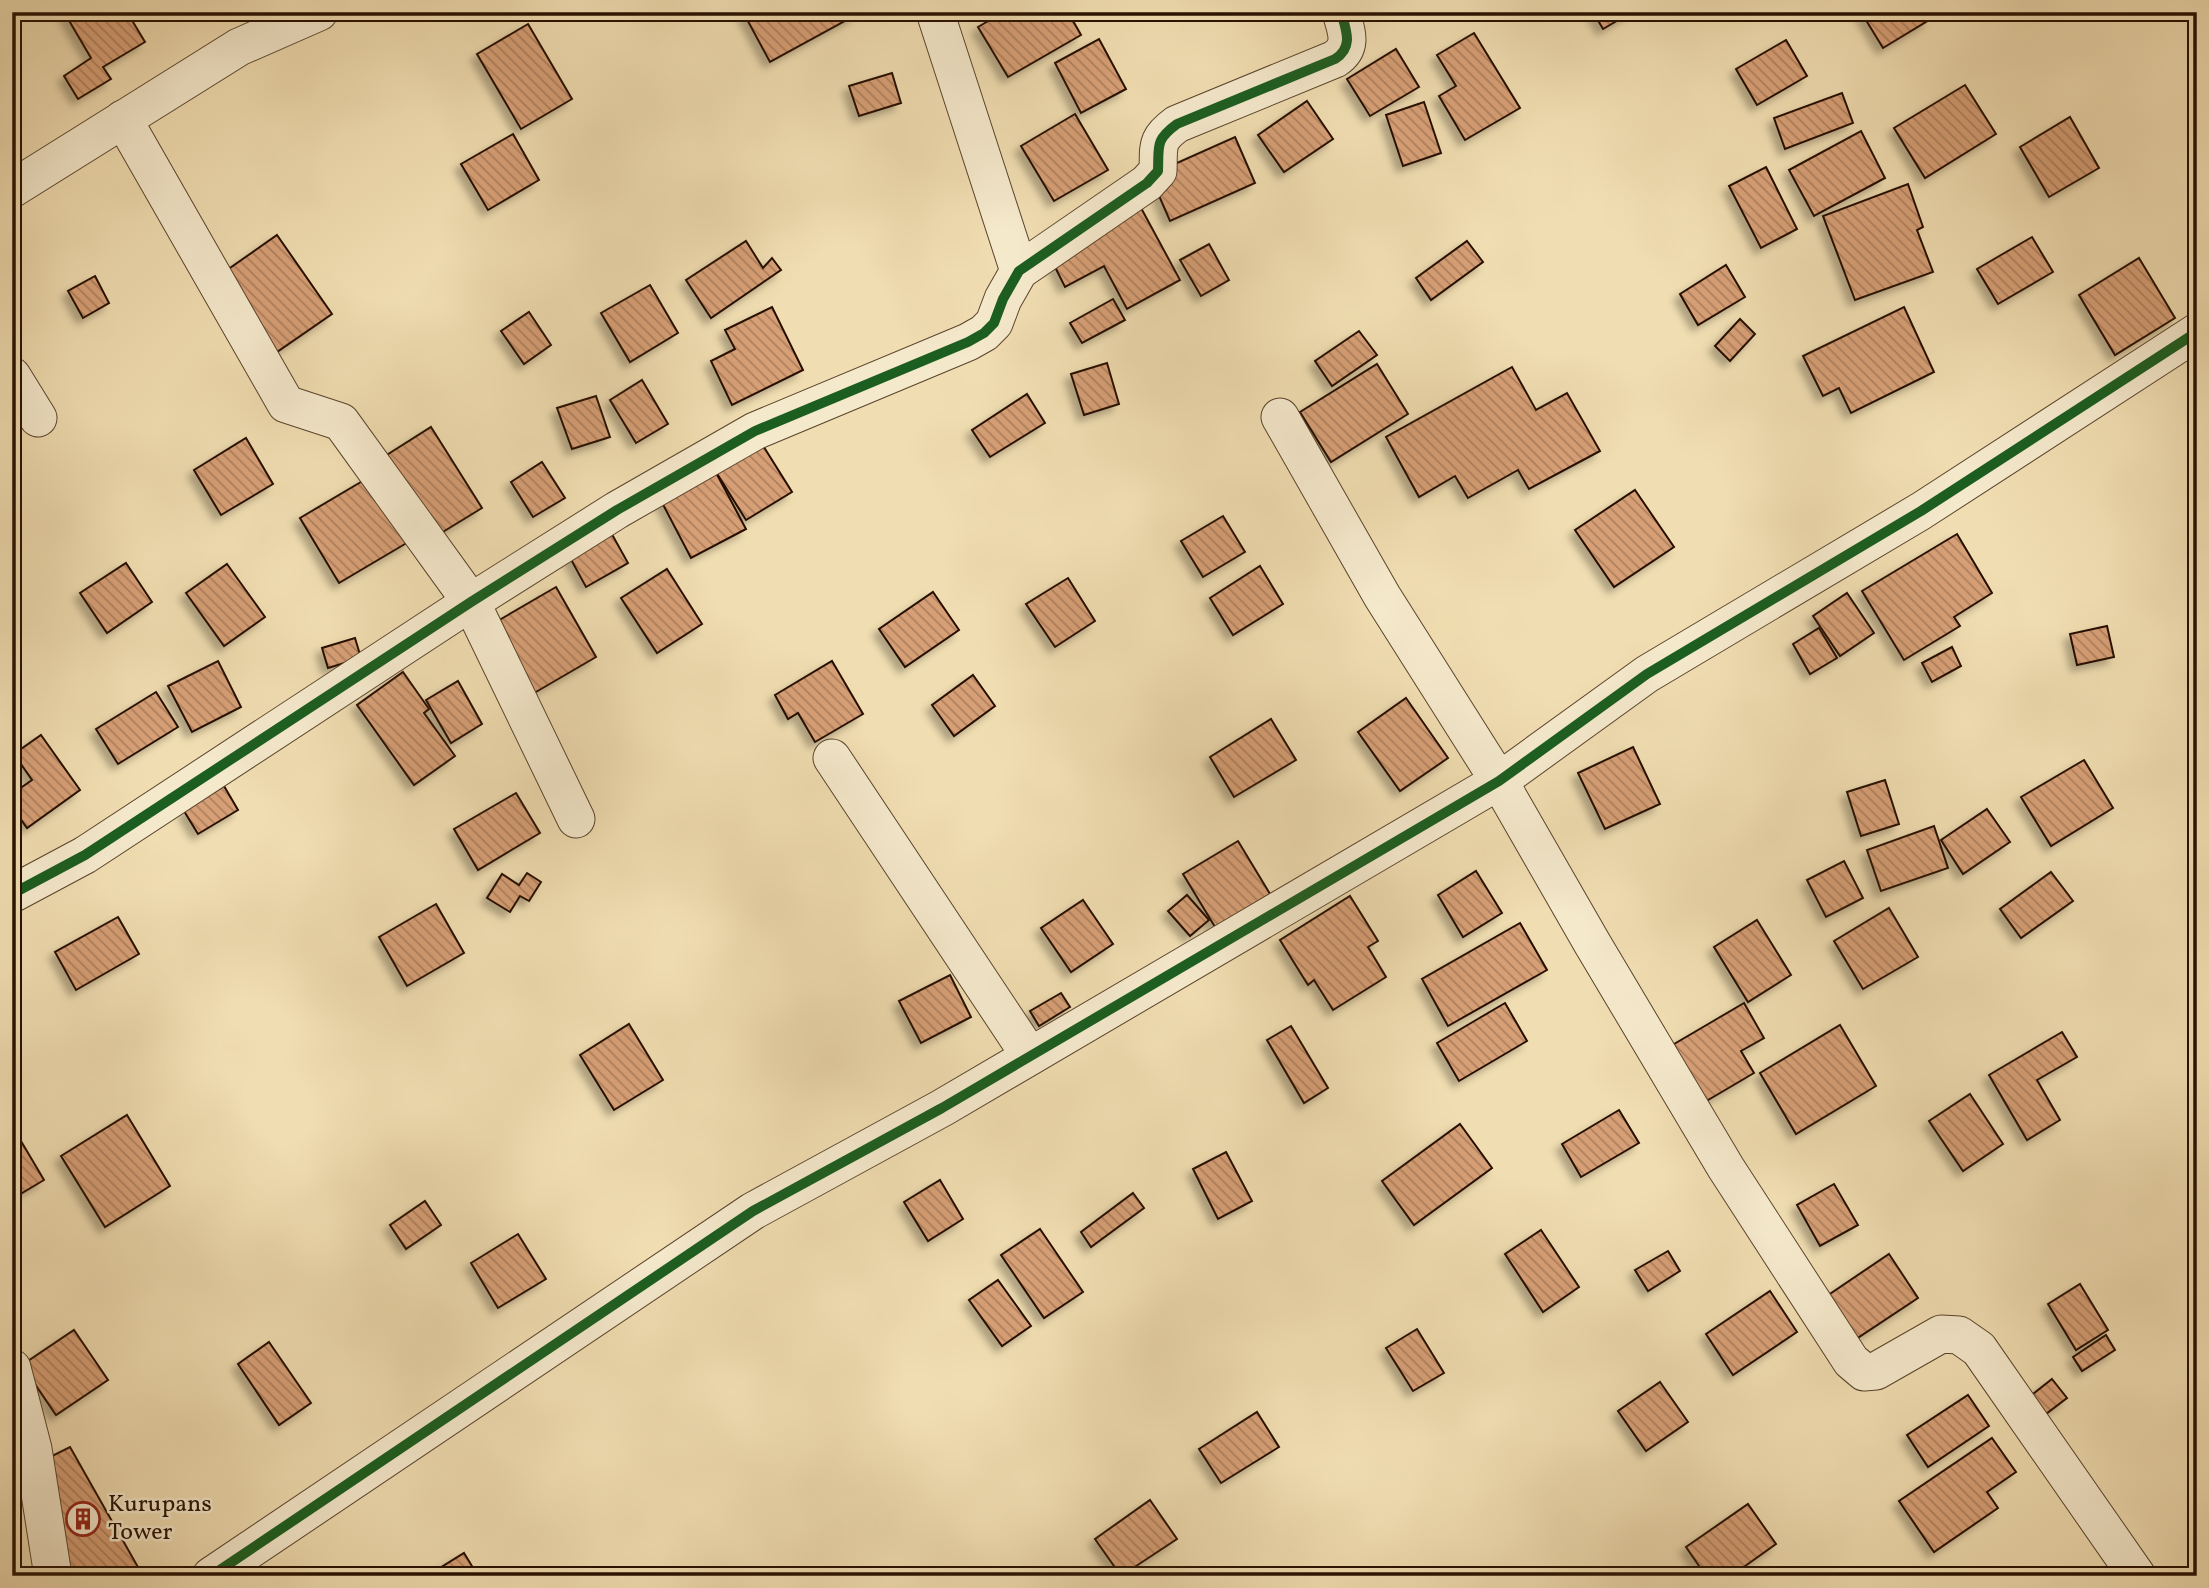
<svg xmlns="http://www.w3.org/2000/svg" width="2209" height="1588" viewBox="0 0 2209 1588" font-family="Vollkorn,serif">
<defs>
<pattern id="building-back-hatch" width="6" height="6" patternUnits="userSpaceOnUse" patternTransform="scale(1.75)"><rect width="6" height="6" fill="#d79f76"/><path d="M-1 5l2 2M0 0l6 6M5-1l2 2" fill="none" stroke="#ae805e"/></pattern>
<filter id="shadow"><feDropShadow dx="-6" dy="6" stdDeviation="3.5" flood-color="#0004"/></filter>
</defs>
<rect width="100%" height="100%" fill="#f0ddb1"/>
<filter id="stains"><feTurbulence type="fractalNoise" baseFrequency=".00286" numOctaves="4"/><feColorMatrix values="0 0 0 0 .2 0 0 0 0 .09 0 0 0 0 .02 0 0 0 .5 -.17"/></filter>
<radialGradient id="worn" r=".72"><stop offset=".6" stop-color="#630" stop-opacity="0"/><stop offset="1" stop-color="#630" stop-opacity=".3"/></radialGradient>
<g fill="url(#building-back-hatch)" stroke="#271100" stroke-width="2" filter="url(#shadow)">
<path d="M64 12H127L145 42 103 67 111 79 78 99 64 76 91 58Z"/>
<path d="M743 12H854L856 15 770 62Z"/>
<path d="M1004 12H1068L1081 35 1008 77 978 27Z"/>
<path d="M1593 12H1632L1603 29Z"/>
<path d="M1861 12H1925L1929 20 1883 48Z"/>
<path d="M528 24 572 99 521 129 477 54Z"/>
<path d="M1474 33 1520 108 1465 140 1439 96 1456 86 1437 55Z"/>
<path d="M1099 39 1126 89 1081 113 1055 63Z"/>
<path d="M1786 40 1807 76 1757 105 1736 69Z"/>
<path d="M1396 49 1419 87 1370 116 1347 79Z"/>
<path d="M892 73 901 103 859 116 849 86Z"/>
<path d="M1965 85 1996 134 1925 178 1894 128Z"/>
<path d="M1842 93 1853 123 1785 149 1774 118Z"/>
<path d="M1307 101 1333 139 1284 172 1258 135Z"/>
<path d="M1424 102 1441 153 1403 166 1386 115Z"/>
<path d="M1075 114 1108 170 1054 201 1021 146Z"/>
<path d="M2070 117 2099 168 2049 197 2020 147Z"/>
<path d="M1861 131 1885 178 1814 216 1789 170Z"/>
<path d="M513 134 539 180 488 210 461 164Z"/>
<path d="M1235 137 1255 183 1170 221 1150 175Z"/>
<path d="M1766 167 1797 229 1761 248 1729 186Z"/>
<path d="M1127 182 1180 280 1127 309 1104 266 1065 287 1053 263Z"/>
<path d="M1908 184 1923 227 1917 230 1933 272 1855 300 1823 216Z"/>
<path d="M277 235 332 314 274 354 220 275Z"/>
<path d="M2032 237 2053 272 1998 304 1977 269Z"/>
<path d="M746 241 763 268 772 258 781 270 711 318 686 280Z"/>
<path d="M1467 241 1483 262 1431 300 1416 278Z"/>
<path d="M1209 244 1229 280 1201 296 1180 260Z"/>
<path d="M2139 258 2175 318 2115 355 2079 295Z"/>
<path d="M1726 265 1745 297 1698 325 1680 294Z"/>
<path d="M95 276 109 303 83 318 68 291Z"/>
<path d="M650 285 678 333 630 362 601 313Z"/>
<path d="M1113 299 1125 320 1082 343 1070 323Z"/>
<path d="M772 307 803 370 732 405 711 361 735 349 725 330Z"/>
<path d="M1904 307 1934 372 1851 413 1839 388 1823 396 1803 356Z"/>
<path d="M529 312 551 345 524 364 501 331Z"/>
<path d="M1740 319 1755 334 1730 361 1715 346Z"/>
<path d="M1359 331 1377 355 1332 386 1315 361Z"/>
<path d="M1107 363 1119 404 1084 415 1071 374Z"/>
<path d="M1377 364 1408 414 1331 462 1300 412Z"/>
<path d="M1512 367 1536 410 1567 393 1600 451 1529 489 1518 470 1468 498 1455 476 1419 497 1386 437Z"/>
<path d="M642 380 668 424 636 443 610 400Z"/>
<path d="M1027 394 1045 423 990 457 972 430Z"/>
<path d="M596 396 610 437 572 449 557 408Z"/>
<path d="M431 427 482 508 433 538 382 458Z"/>
<path d="M246 438 273 484 221 515 194 470Z"/>
<path d="M762 444 792 492 746 520 716 472Z"/>
<path d="M542 462 565 498 533 517 511 482Z"/>
<path d="M713 467 746 529 691 558 658 495Z"/>
<path d="M371 476 410 541 339 583 300 518Z"/>
<path d="M1635 490 1674 547 1614 587 1575 530Z"/>
<path d="M1223 516 1245 552 1203 577 1181 541Z"/>
<path d="M604 520 628 563 586 587 562 543Z"/>
<path d="M1957 534 1992 593 1954 617 1960 626 1904 660 1862 591Z"/>
<path d="M126 563 152 602 107 633 80 593Z"/>
<path d="M227 564 265 617 224 646 186 593Z"/>
<path d="M1260 566 1283 604 1233 635 1210 598Z"/>
<path d="M667 569 702 624 657 653 621 598Z"/>
<path d="M1068 578 1095 621 1055 647 1026 604Z"/>
<path d="M556 587 596 657 529 696 489 626Z"/>
<path d="M933 592 959 630 905 667 879 629Z"/>
<path d="M1847 593 1874 633 1840 656 1813 616Z"/>
<path d="M2107 626 2114 657 2077 665 2070 634Z"/>
<path d="M1819 628 1837 658 1810 674 1793 644Z"/>
<path d="M355 638 361 658 328 668 322 648Z"/>
<path d="M1952 647 1961 666 1932 682 1922 663Z"/>
<path d="M218 661 241 707 192 732 168 686Z"/>
<path d="M832 661 863 714 815 742 798 713 788 719 775 695Z"/>
<path d="M403 672 429 709 424 713 455 756 414 785 357 705Z"/>
<path d="M973 675 995 706 954 736 932 705Z"/>
<path d="M458 681 482 724 451 743 426 700Z"/>
<path d="M156 692 178 727 118 764 96 729Z"/>
<path d="M1406 698 1448 758 1400 791 1358 732Z"/>
<path d="M1271 719 1296 760 1234 797 1210 757Z"/>
<path d="M41 735 80 790 27 828 12 807V794L32 780 14 754Z"/>
<path d="M1633 747 1660 804 1605 829 1578 773Z"/>
<path d="M2084 760 2113 808 2051 846 2021 797Z"/>
<path d="M1885 780 1899 824 1861 836 1847 792Z"/>
<path d="M224 786 238 810 198 834 184 811Z"/>
<path d="M516 793 540 833 478 870 454 829Z"/>
<path d="M1987 809 2010 842 1963 874 1941 840Z"/>
<path d="M1934 826 1948 868 1881 891 1867 850Z"/>
<path d="M1238 841 1270 894 1215 927 1183 874Z"/>
<path d="M1844 861 1863 898 1826 917 1807 880Z"/>
<path d="M1476 871 1502 913 1463 937 1438 895Z"/>
<path d="M2051 872 2073 901 2021 938 2000 909Z"/>
<path d="M527 873 541 882 529 901 520 896 510 912 487 898 502 874 519 885Z"/>
<path d="M1187 895 1209 920 1190 936 1168 911Z"/>
<path d="M1350 896 1378 941 1368 947 1386 977 1333 1010 1314 980 1308 985 1280 940Z"/>
<path d="M1083 900 1113 944 1071 972 1041 928Z"/>
<path d="M436 904 464 953 407 986 379 937Z"/>
<path d="M1889 908 1918 957 1863 989 1834 941Z"/>
<path d="M118 917 139 954 76 990 55 952Z"/>
<path d="M1757 920 1791 975 1748 1002 1714 947Z"/>
<path d="M1520 923 1547 970 1448 1026 1422 979Z"/>
<path d="M950 975 971 1017 921 1043 899 1001Z"/>
<path d="M1061 993 1070 1007 1039 1026 1030 1011Z"/>
<path d="M1505 1003 1527 1041 1459 1081 1437 1043Z"/>
<path d="M1744 1003 1764 1038 1741 1051 1754 1073 1703 1103 1669 1047Z"/>
<path d="M629 1024 663 1080 614 1110 580 1055Z"/>
<path d="M1840 1025 1876 1086 1796 1134 1760 1073Z"/>
<path d="M1291 1026 1328 1088 1304 1103 1267 1040Z"/>
<path d="M2062 1032 2077 1057 2037 1080 2060 1120 2027 1140 1989 1075Z"/>
<path d="M1970 1094 2003 1144 1963 1171 1929 1121Z"/>
<path d="M1619 1110 1639 1143 1581 1177 1562 1144Z"/>
<path d="M127 1115 170 1186 105 1227 61 1156Z"/>
<path d="M1460 1124 1492 1168 1414 1225 1382 1181Z"/>
<path d="M18 1136 44 1180 12 1199V1139Z"/>
<path d="M1226 1152 1252 1201 1218 1219 1193 1169Z"/>
<path d="M940 1180 963 1219 928 1241 904 1202Z"/>
<path d="M1834 1184 1858 1225 1820 1246 1797 1205Z"/>
<path d="M1133 1193 1144 1208 1091 1247 1081 1232Z"/>
<path d="M425 1201 441 1225 406 1249 390 1225Z"/>
<path d="M1040 1229 1083 1292 1044 1318 1001 1255Z"/>
<path d="M1541 1230 1579 1287 1543 1312 1505 1254Z"/>
<path d="M518 1234 546 1279 498 1308 471 1263Z"/>
<path d="M1668 1251 1680 1271 1648 1291 1635 1270Z"/>
<path d="M1889 1254 1918 1298 1850 1343 1821 1300Z"/>
<path d="M998 1280 1031 1326 1002 1346 969 1300Z"/>
<path d="M2080 1284 2108 1330 2076 1350 2048 1304Z"/>
<path d="M1770 1291 1797 1332 1733 1375 1706 1334Z"/>
<path d="M1417 1329 1444 1373 1413 1391 1386 1348Z"/>
<path d="M74 1330 108 1380 56 1415 22 1365Z"/>
<path d="M2106 1335 2115 1350 2082 1371 2073 1357Z"/>
<path d="M269 1342 311 1403 279 1425 238 1364Z"/>
<path d="M2052 1379 2067 1398 2038 1420 2024 1401Z"/>
<path d="M1660 1382 1688 1422 1646 1451 1618 1411Z"/>
<path d="M1968 1395 1989 1426 1928 1467 1907 1435Z"/>
<path d="M1257 1412 1279 1447 1221 1483 1199 1449Z"/>
<path d="M1992 1438 2016 1472 1987 1492 1998 1508 1934 1552 1899 1501Z"/>
<path d="M70 1447 143 1576H68L42 1461Z"/>
<path d="M1150 1500 1177 1539 1121 1576 1095 1539Z"/>
<path d="M1748 1504 1776 1544 1731 1576H1706L1686 1547Z"/>
<path d="M464 1553 478 1576H427Z"/>
</g>
<g fill="none" stroke-linecap="round" stroke-linejoin="round">
<g stroke="#59442c" stroke-width="39">
<g id="minor">
<path d="M935 12 1019 271"/>
<path d="M123 119 286 404 341 422 471 602 576 819"/>
<path d="M12 189 239 47 319 12"/>
<path d="M12 376 38 418"/>
<path d="M1280 417 1382 596 1499 781 1592 943 1726 1168 1851 1361 1864 1372 1876 1371 1941 1334 1959 1335 1979 1349 2137 1576"/>
<path d="M832 758 1030 1056"/>
<path d="M12 894 85 855 471 602 617 510 755 431 968 342 984 333 994 323 1003 299 1019 271 1147 183 1158 171C1159 146 1155 140 1177 124L1335 59C1354 47 1346 30 1341 12"/>
<path d="M12 1368 33 1449 53 1576"/>
<path d="M211 1576 753 1211 942 1108 1499 781 1647 674 1921 511 2197 332"/>
</g>
</g>
<use href="#minor" stroke="#f5e9cc" stroke-width="37"/>
<g stroke="#f5e9cc" stroke-width="15">
<g id="cycleway">
<path d="M12 894 85 855 471 602 617 510 755 431 968 342 984 333 994 323 1003 299 1019 271 1147 183 1158 171C1159 146 1155 140 1177 124L1335 59C1354 47 1346 30 1341 12"/>
<path d="M211 1576 753 1211 942 1108 1499 781 1647 674 1921 511 2197 332"/>
</g>
</g>
<use href="#cycleway" stroke="#1b5e20" stroke-width="10"/>
</g>
<defs>
<g id="building-ring" transform="scale(1.75)"><circle r="9.5" fill="#f5e9cc" stroke="#8f2418" stroke-width="1.5"/><path d="M-4-6H4V6H1V3H-1V6H-4ZM-2.5-4.3h1.7v1.8h-1.7ZM.8-4.3h1.7v1.8H.8ZM-2.5-1h1.7V.8h-1.7ZM.8-1h1.7V.8H.8Z" fill="#8f2418"/></g>
</defs>
<g fill-rule="evenodd">
<use href="#building-ring" x="83" y="1519"/>
</g>
<g text-anchor="middle" dominant-baseline="central" stroke-width="5" stroke-linejoin="round" paint-order="stroke">
<g font-size="24" fill="#271100" stroke="#f5e9cc" text-anchor="start">
<text x="108" y="1505">Kurupans<tspan x="108" dy="28">Tower</tspan></text>
</g>
</g>
<rect width="2209" height="1588" fill="none" stroke="#f0ddb1" stroke-width="42"/>
<rect x="14" y="14" width="2181" height="1560" fill="none" stroke="#271100" stroke-width="3.5"/>
<rect x="21" y="21" width="2167" height="1546" fill="none" stroke="#271100" stroke-width="2"/>
<rect width="100%" height="100%" filter="url(#stains)"/>
<rect width="100%" height="100%" fill="url(#worn)"/>
</svg>
